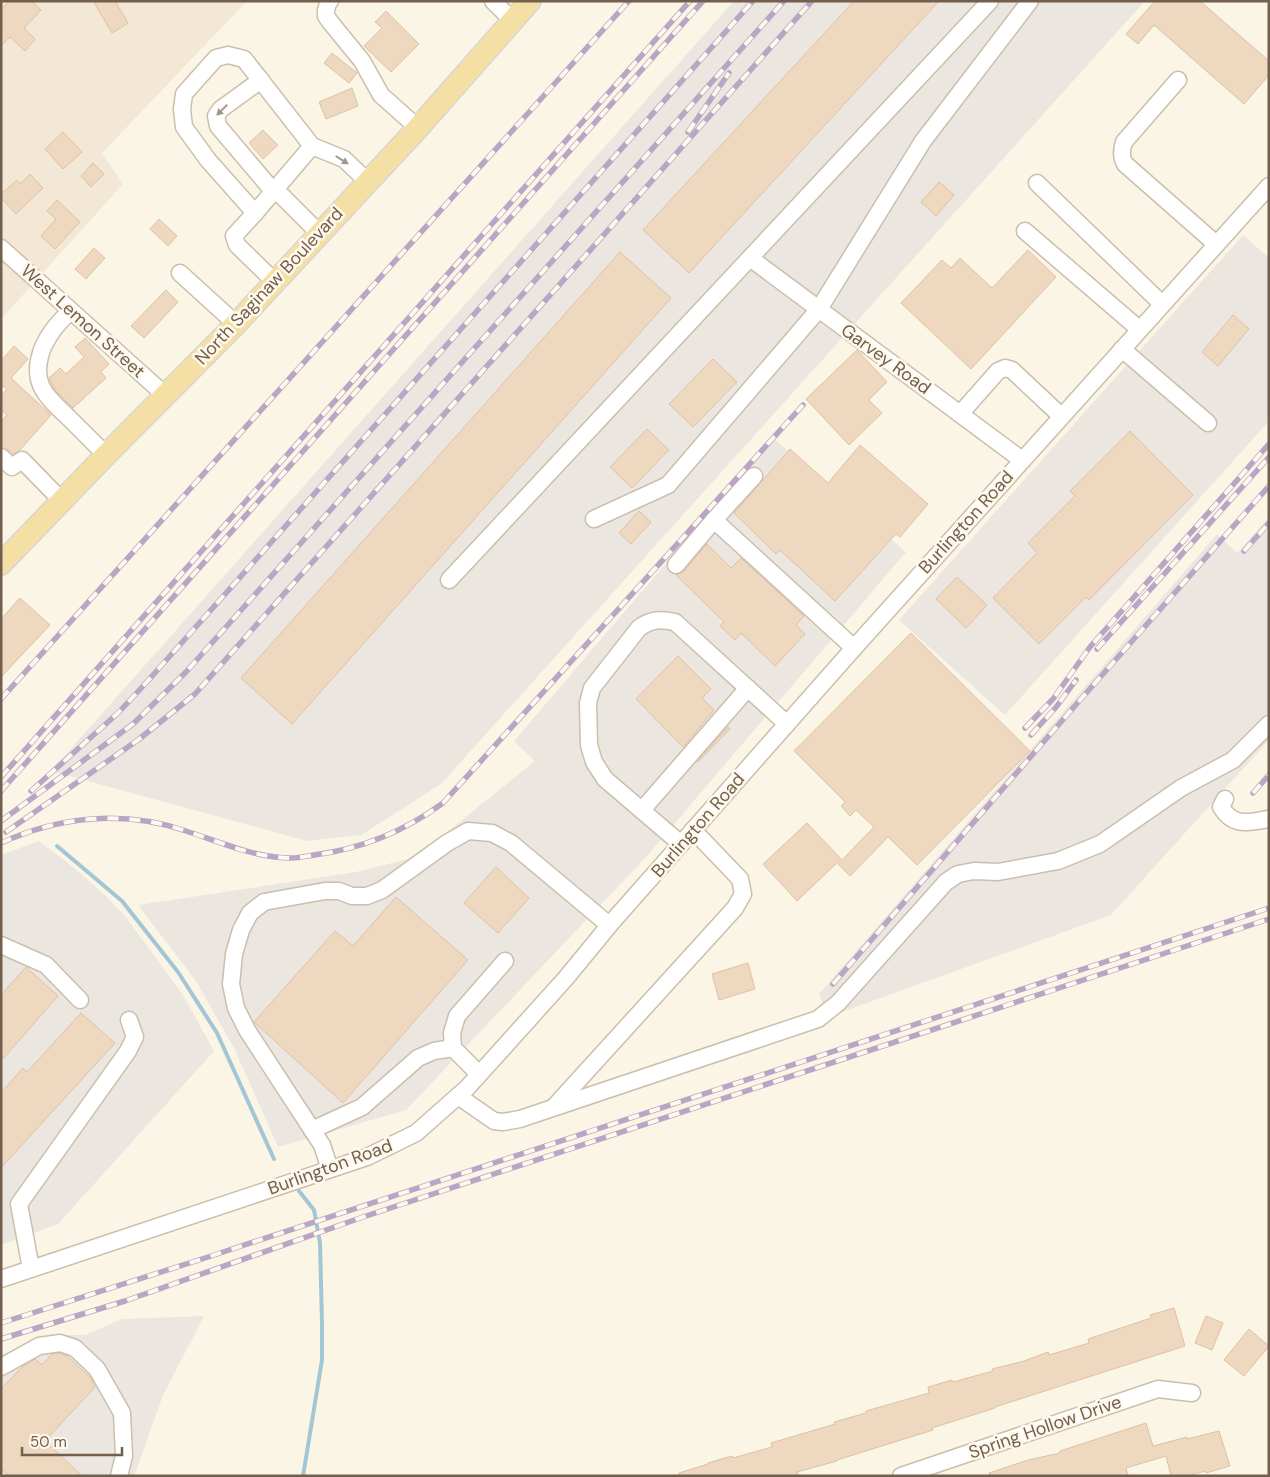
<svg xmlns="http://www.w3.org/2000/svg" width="1270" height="1477" viewBox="0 0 1270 1477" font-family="'DM Sans',sans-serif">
<rect width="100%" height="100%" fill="#fbf5e6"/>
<path fill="#f2e8d5" d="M1 1H247L102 153 123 184 1 319Z"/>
<g fill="#ebe7e0">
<path d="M734 1H1145L441 784 361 835 307 841 51 771Z"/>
<path d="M1243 235 1269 258V421L1005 715 899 620Z"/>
<path d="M773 438 906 552 647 856 406 1110 278 1147 234 1048 196 981 138 905 356 872 416 857 535 761 514 741Z"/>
<path d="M1269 517V740L1111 915 828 1017 819 994 1217 534 1237 553Z"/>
<path d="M39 841 73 867 106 896 125 916 183 995 214 1051 58 1224 1 1245V855Z"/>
<path d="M204 1316 163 1395 134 1476H1V1357L49 1335H85L122 1319Z"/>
</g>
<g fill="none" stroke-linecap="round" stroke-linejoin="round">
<g stroke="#a3c6d4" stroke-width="4">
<path d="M57 846 122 901 178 972 217 1033 274 1159"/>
<path d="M299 1191 314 1210 320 1243 322 1323V1360L303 1476"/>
</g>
</g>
<g fill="#eed8c0" stroke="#dfc1a2">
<path d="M9 1H31L41 10 24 28 35 39 25 51 10 37 1 46V10Z"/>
<path d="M93 1H115L128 23 112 33Z"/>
<path d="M854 1H939L689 273 643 230Z"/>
<path d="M1155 1H1200L1269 61V75L1244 104 1154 25 1138 44 1126 34Z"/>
<path d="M386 11 419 44 391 72 364 46 382 28 375 22Z"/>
<path d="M332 53 357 73 349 83 324 63Z"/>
<path d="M352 88 358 106 326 119 319 102Z"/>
<path d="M263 130 278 145 263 159 249 143Z"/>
<path d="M63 132 82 152 63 169 45 149Z"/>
<path d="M93 163 104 174 91 187 81 176Z"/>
<path d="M30 174 43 188 16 214 1 198V194L17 180 20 184Z"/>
<path d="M939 182 954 195 936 216 921 202Z"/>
<path d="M57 200 80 222 55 249 41 236 56 219 47 211Z"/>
<path d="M159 219 177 236 168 246 150 229Z"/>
<path d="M94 248 105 258 86 279 75 269Z"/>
<path d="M1028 250 1056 277 971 369 901 303 942 260 951 268 960 258 992 288Z"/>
<path d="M620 252 671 298 292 724 241 678Z"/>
<path d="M166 290 178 302 144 338 131 326Z"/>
<path d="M1233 315 1249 329 1218 366 1202 352Z"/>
<path d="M85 338 109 364 101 372 106 378 73 408 55 390 49 378 60 368 66 374 84 357 75 347Z"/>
<path d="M14 346 28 359 11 378 51 415 19 451 13 454 1 444V422L7 415 1 410V396L7 389 4 386 1 388V361Z"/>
<path d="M857 350 887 382 869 400 882 413 849 445 806 399Z"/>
<path d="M713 359 737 382 693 427 669 404Z"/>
<path d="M647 429 669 450 632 488 610 467Z"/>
<path d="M1130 431 1193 495 1089 600 1086 597 1039 644 993 598 1037 553 1028 543 1075 496 1070 491Z"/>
<path d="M860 445 928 504 900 537 896 534 835 601 780 550 776 554 734 513 790 449 828 483Z"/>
<path d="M639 511 651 522 631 544 619 533Z"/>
<path d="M707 544 731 568 741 558 804 616 796 625 805 634 775 666 741 633 735 640 720 626 724 622 676 575 684 571Z"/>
<path d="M957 577 987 605 966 628 936 599Z"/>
<path d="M20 598 50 625 1 677V619Z"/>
<path d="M911 633 1030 751 917 865 888 837 850 876 838 864 874 827 856 810 850 816 841 806 845 802 794 751Z"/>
<path d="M678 656 711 689 702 698 714 710 683 747 636 699Z"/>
<path d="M728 727 730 729 698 762 697 761Z"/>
<path d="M807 823 841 859 797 901 763 864Z"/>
<path d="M496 867 529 898 498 933 464 903Z"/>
<path d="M396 897 468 960 343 1103 254 1022 335 931 353 946Z"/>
<path d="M748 963 755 989 719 1000 712 974Z"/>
<path d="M26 967 58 996 1 1061V995Z"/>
<path d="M81 1013 115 1043 1 1168V1093L23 1068 27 1072Z"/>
<path d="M1174 1308 1185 1346 995 1407V1408L932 1428 933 1430 837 1460V1461L797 1472 798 1474 792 1476H679V1473L708 1464V1463L732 1456 733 1458 772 1447 771 1443 835 1424 834 1422 866 1413V1411L929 1393 928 1387 952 1380 953 1382 993 1371 992 1369 1024 1361 1048 1352 1049 1355 1089 1343 1088 1339 1151 1318 1150 1315Z"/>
<path d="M1206 1316 1223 1323 1212 1350 1195 1343Z"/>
<path d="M1249 1329 1269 1346 1244 1376 1224 1360Z"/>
<path d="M59 1353 67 1356 91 1378 95 1387 45 1441 82 1476H9L1 1469V1389L22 1367 35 1359 42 1365 52 1354Z"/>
<path d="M1146 1423 1153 1446 1187 1437V1439L1219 1431 1230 1466 1206 1473 1205 1471 1187 1476H1171L1166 1456 1126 1468 1128 1476H990L989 1473 1028 1460 1060 1453V1451Z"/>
</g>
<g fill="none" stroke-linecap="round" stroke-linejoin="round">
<g stroke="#ccbead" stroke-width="19">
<g id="minor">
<path d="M330 1 328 3 326 10V16L331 23 362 61 381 95 418 128"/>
<path d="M493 1 513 21"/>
<path d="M261 80 221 109 216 116 218 126 273 191 282 196 319 233"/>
<path d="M1178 80 1124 142C1121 151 1121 157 1125 164L1216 244"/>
<path d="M1037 183 1162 304"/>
<path d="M255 213 312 146"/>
<path d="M1025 231 1139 329"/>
<path d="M1 248 165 395"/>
<path d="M750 258 1022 460"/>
<path d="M180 273 236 324"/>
<path d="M275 282 237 245 234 236 255 213 208 160 184 127 182 109 184 94 216 58 228 55 244 59 312 146 344 159 367 181"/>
<path d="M71 311C59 321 50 332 43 347 29 383 46 396 70 419 82 431 94 443 106 455"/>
<path d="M1122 349 1208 423"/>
<path d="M960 414 998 371 1005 368 1012 370 1061 416"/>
<path d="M1 457 12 467 22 460 62 501"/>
<path d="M754 476 714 520 854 648"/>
<path d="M594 519 668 485 819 309 923 141 1030 1"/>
<path d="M676 565 714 520"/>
<path d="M449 580 990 1"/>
<path d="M1225 799 1221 807C1234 828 1248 822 1269 819"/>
<path d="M642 810 748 688"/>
<path d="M681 844 605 779 594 762 589 745 588 703 592 688 639 628C651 619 661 619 675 622L787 724"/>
<path d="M1 945 46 965 80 1000"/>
<path d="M453 1048 452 1033 457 1016 505 961"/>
<path d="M458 1096 494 1121 503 1122 520 1119 818 1019 838 1003 946 882 958 874 974 871 998 872 1058 861 1100 844 1181 788 1233 760 1269 724"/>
<path d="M554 1107 735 908 743 894 740 879 693 830"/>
<path d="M312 1130 362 1107 418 1058 434 1051 453 1048 479 1074"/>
<path d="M330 1169 322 1145 247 1030 236 1008 231 984 234 954 241 930 250 913 264 902 325 891H339L352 896H367L382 890 447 843 468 831 492 833 511 843 609 925"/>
<path d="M31 1269 19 1204 128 1051 135 1037 129 1020"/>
<path d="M1 1279 367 1157 416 1133 467 1088 566 978 612 922 854 648 1269 186"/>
<path d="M1 1367 39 1346 60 1343 75 1348 97 1369 122 1413 124 1456 119 1476"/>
<path d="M901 1476 1158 1389 1192 1393"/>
</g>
</g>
<g stroke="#dad5d1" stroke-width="24">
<path id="major" d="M1 564 106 455 236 324 418 128 530 1"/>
</g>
<use href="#minor" stroke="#fff" stroke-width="16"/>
<use href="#major" stroke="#f4e0a4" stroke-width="21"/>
<g stroke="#b9a5c4" stroke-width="5.5">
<g id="rail">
<path d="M688 132 729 73"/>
<path d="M1244 551 1269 523"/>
<path d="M1097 649 1269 457"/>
<path d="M1 699 629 1"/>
<path d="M1025 728 1053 699 1090 647 1269 444"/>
<path d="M1031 735 1057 706 1076 680"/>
<path d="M1 777 690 1"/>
<path d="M1 791 703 1"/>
<path d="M31 791 118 713 145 684 753 1"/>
<path d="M1253 793 1269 775"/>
<path d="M1 821 133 724 186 672 784 1"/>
<path d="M6 832 138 740 195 694 812 1"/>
<path d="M1 843C60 816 124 810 186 831 220 842 255 858 292 858 299 858 307 856 314 855 361 849 405 831 443 803L803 405"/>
<path d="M833 984 1073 708 1269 486"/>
<path d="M1 1323 205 1258 1269 908"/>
<path d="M1 1339 125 1301 363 1217 1269 919"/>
</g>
</g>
<use href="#rail" stroke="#fef9ec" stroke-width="4" stroke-dasharray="11" stroke-linecap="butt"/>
</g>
<defs><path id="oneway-solid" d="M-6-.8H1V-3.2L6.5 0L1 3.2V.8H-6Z" transform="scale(1.25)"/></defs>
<g fill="#a3978b">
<use href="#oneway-solid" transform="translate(222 110) rotate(135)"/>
<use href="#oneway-solid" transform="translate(342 160) rotate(32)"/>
</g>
<g text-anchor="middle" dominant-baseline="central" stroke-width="5" stroke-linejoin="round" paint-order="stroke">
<g font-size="18" fill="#725f4d" stroke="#fef9ec">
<text transform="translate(269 286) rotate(-47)">North Saginaw Boulevard</text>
<text transform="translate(83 321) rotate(42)">West Lemon Street</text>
<text transform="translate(886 359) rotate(36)">Garvey Road</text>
<text transform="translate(966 522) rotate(-48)">Burlington Road</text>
<text transform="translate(698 825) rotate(-49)">Burlington Road</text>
<text transform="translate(330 1167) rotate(-20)">Burlington Road</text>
<text transform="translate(1045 1427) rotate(-19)">Spring Hollow Drive</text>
</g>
</g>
<rect width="1270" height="1477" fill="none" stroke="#725f4d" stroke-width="5"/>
<path d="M22 1447v8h100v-8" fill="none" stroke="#725f4d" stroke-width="2.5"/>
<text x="30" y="1447" font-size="15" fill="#725f4d" stroke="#fef9ec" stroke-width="4" paint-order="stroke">50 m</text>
</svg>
